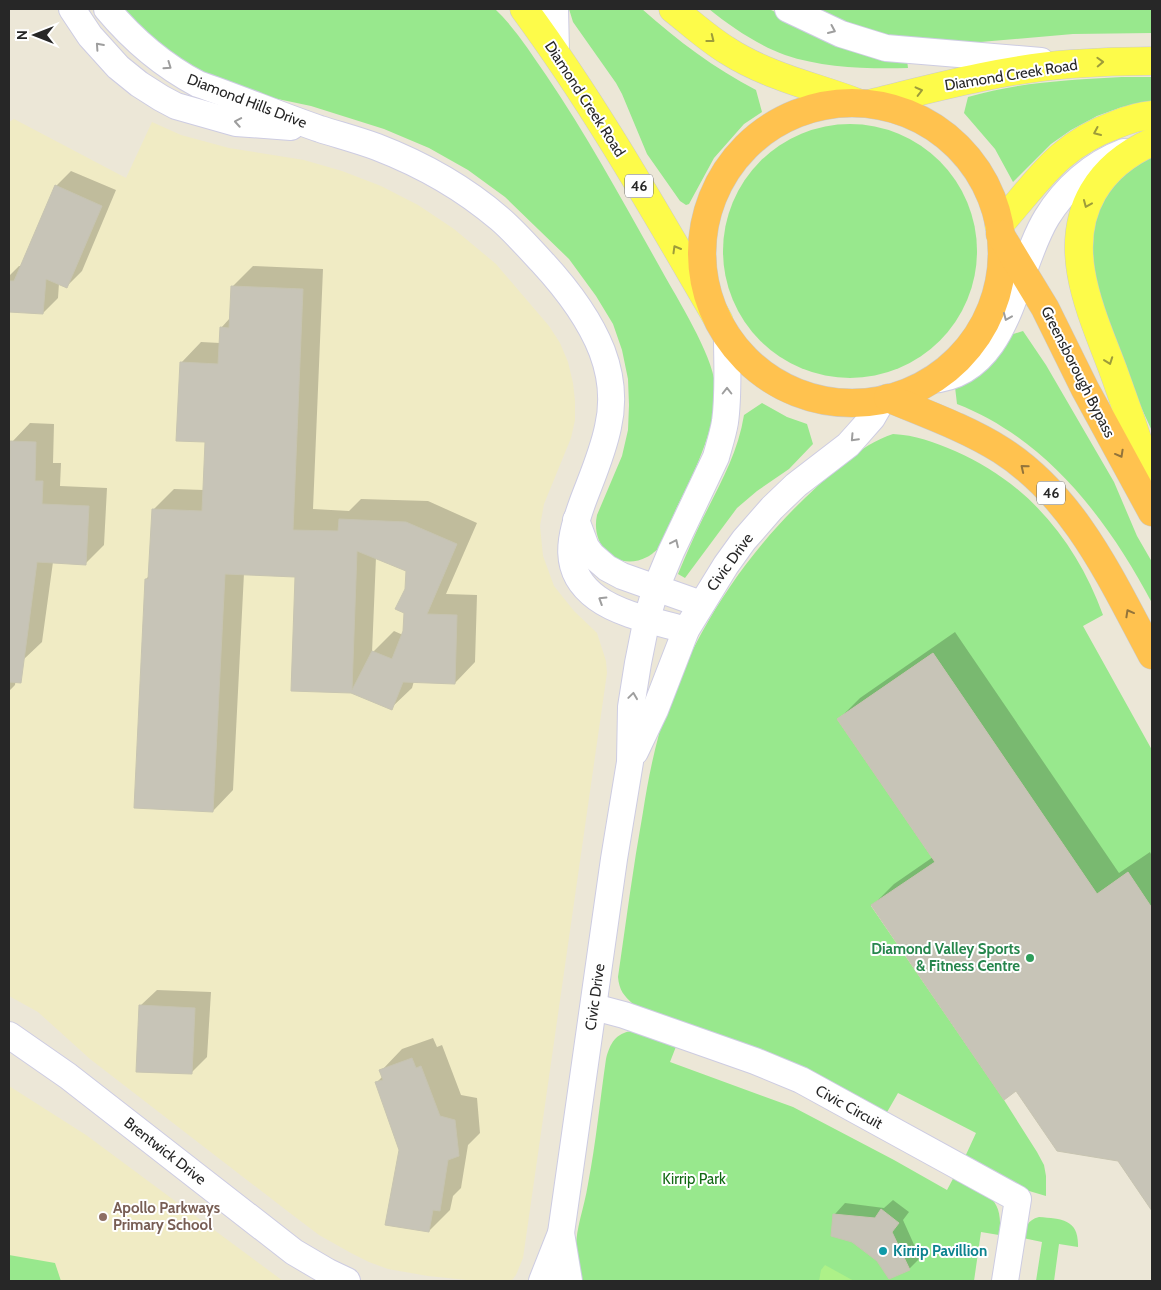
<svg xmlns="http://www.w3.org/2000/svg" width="1161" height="1290" viewBox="0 0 1161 1290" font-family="Cabin,sans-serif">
<rect width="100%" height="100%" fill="#ece7d7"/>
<g fill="#f0ebc4">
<path d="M14 119 126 178 152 122 181 135 229 148 304 160 342 171 381 186 418 205 454 229 496 264 549 326 560 343 568 362 573 383 575 401V420L571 438 544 504 540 526 543 556 554 586 574 611 597 633 606 661 607 673 523 1258 516 1275 512 1280 477 1281 428 1276 388 1269 369 1262 351 1253 319 1235 286 1210 90 1059 38 1012 9 996V122Z"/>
<path d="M9 1086 86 1135 283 1281H9Z"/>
</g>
<g fill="#98e88d">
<path d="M121 9H495C515 28 530 52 546 75 588 137 625 205 662 271 677 298 712 354 715 384 718 427 694 472 676 509 670 523 664 537 657 550 654 552 650 556 647 557 618 572 590 547 597 515L622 456 628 430 629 405 628 379 622 350 613 324 596 296 569 259 505 197 468 170 429 148 384 129 311 106 245 92 169 56Z"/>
<path d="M569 9H642C678 41 714 68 756 90L762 112 744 124 714 158 689 204 686 205 680 201 647 154 622 94 616 83 573 22Z"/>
<path d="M709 9H769L807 27 907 60 908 68C868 69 823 68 785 55 758 45 731 27 709 9Z"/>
<path d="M804 9H1152V33L1073 34 957 44 911 43Z"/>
<path d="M1122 77H1152V101L1122 107 1097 116 1071 130 1051 144 1013 182 995 149 964 113 968 97C1018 82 1070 80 1122 77Z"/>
<circle cx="850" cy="251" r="127"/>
<path d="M1152 153V431L1114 348 1090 256 1095 218 1109 188 1134 164Z"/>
<path d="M1023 331 1046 365 1114 482 1137 536 1152 562V603C1108 520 1047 439 957 404L955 387 1007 336Z"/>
<path d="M762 403 787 417 807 424 813 444 789 469 757 491 737 508 685 578 678 574C686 555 694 536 703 518 720 484 738 453 744 415Z"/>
<path d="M893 434C915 435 934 442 955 451 1028 483 1076 541 1103 615L1083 626 1152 750V908L1128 872 1097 894 933 653 837 719 935 862 871 906 1004 1100 1037 1152 1044 1165 1046 1176V1196L1019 1188 964 1159 976 1133 898 1093 886 1114 633 1004C624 996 619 990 618 977 626 922 633 867 643 812 647 786 652 760 659 734 686 645 738 562 805 498 831 474 859 445 893 434Z"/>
<path d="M632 1031 677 1044 670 1062 793 1107 894 1160 947 1190 955 1175C984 1193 1005 1196 999 1235L981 1232 974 1281H582C568 1242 582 1221 588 1184 596 1143 600 1100 606 1059 610 1043 616 1033 632 1031Z"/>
<path d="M1039 1217C1062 1219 1079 1219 1078 1247L1059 1244 1054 1281H1036L1042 1242 1023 1238C1025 1228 1027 1220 1039 1217Z"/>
<path d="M9 1255 55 1263 61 1281H9Z"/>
</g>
<path fill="#adf188" d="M825 1265 854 1281H819L821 1270Z"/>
<g fill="#0003" fill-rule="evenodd">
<path d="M71 171 116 190 82 271 67 286 59 283 58 298 43 313 9 310V276L19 266H22L56 186Z"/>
<path d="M253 266 323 269 313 509 349 511 361 499 428 501 477 523 446 594 477 595 475 662 455 683 414 681 412 688 391 708 351 692 297 576 244 573 233 790 213 811 146 579 150 575 153 510 174 489 204 490 206 441 181 363 201 342 220 343 221 328 230 318 232 287ZM376 557 407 570V590L403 635 394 631 372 653Z"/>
<path d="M30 423 54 424 53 463H61L60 486 107 488 104 545 86 563 53 562 42 642 23 660H18L15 685 9 691V478L10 476 12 442Z"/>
<path d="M955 632 1119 873 1150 852 1152 856V1209L1118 1159 1016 1089 872 906 894 884 933 857 839 719 860 698Z"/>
<path d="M157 990 211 992 207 1057 191 1073 140 1006Z"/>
<path d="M433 1038 437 1047 442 1045 461 1095 477 1098 480 1133 468 1145 461 1188 453 1196 450 1210 429 1231 377 1082 383 1076 381 1071 402 1049Z"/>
<path d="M893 1200 909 1212 903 1220 920 1258 909 1269 878 1260 835 1214 845 1203 884 1208Z"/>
</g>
<g fill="#c7c4b7" stroke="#c7c4b1" fill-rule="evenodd">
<path d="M55 185 102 206 67 288 46 279 43 314 9 312V281H14Z"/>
<path d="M231 286 303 289 293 530 338 531 339 519 406 522 457 544 427 614 457 615 455 684 403 682 392 710 351 693 291 691 295 577 225 574 213 812 134 808 145 579H148L152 509 202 511 205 442 176 441 180 362 218 364 220 327 229 328ZM357 551 406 571 405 589 395 609 404 613 403 631 392 659 372 651 352 690Z"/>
<path d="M10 441 36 442 35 481H43L42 504 89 506 86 565 37 562 21 683 9 682V479Z"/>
<path d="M933 653 1097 894 1128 872 1152 908V1211L1118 1161 1057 1151 1016 1091 1004 1100 871 905 935 862 837 719Z"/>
<path d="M139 1005 195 1008 192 1074 136 1072Z"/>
<path d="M412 1058 416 1068 421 1066 440 1116 455 1120 459 1156 448 1160 440 1211 433 1210 429 1232 385 1225 399 1150 375 1082 383 1080 379 1070Z"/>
<path d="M881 1209 899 1223 892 1232 910 1270 889 1279 877 1261 852 1242 831 1236 833 1214 875 1218Z"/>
</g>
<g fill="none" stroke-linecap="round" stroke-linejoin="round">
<g stroke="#cdcce2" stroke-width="28">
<g id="minor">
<path d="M72 9 90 36 118 67 139 84 161 98 176 106 236 123 291 127"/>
<path d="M107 9C133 40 162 65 198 84 239 98 279 115 320 129 339 135 358 140 377 147 421 164 464 188 500 219 515 232 528 247 542 262 566 288 589 318 602 351 611 375 614 401 608 427 603 452 592 477 583 501 570 537 560 571 597 598 620 615 658 622 686 630"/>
<path d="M555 9 556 53"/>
<path d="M788 9 841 34 886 48 1041 61"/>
<path d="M931 380C1011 374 1014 270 1047 217 1065 188 1092 164 1124 152"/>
<path d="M576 520 586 547 592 555 607 568 622 576 701 604"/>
<path d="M635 752 655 710 686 630 726 565 744 540 772 508 796 485 848 445 857 435 872 418 883 399"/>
<path d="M594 1007 624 1015 755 1061 801 1080 1018 1199 1005 1281"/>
<path d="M9 1035 68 1076 294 1252 328 1272 347 1281"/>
<path d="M561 1233 569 1281"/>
<path d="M542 1281 561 1233 614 859 630 762 631 707 638 663 647 618 656 588 671 552 716 457C719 446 723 434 725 422 729 394 727 364 727 335"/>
</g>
</g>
<g stroke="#cbcbcb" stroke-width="29">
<g id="major">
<path d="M524 9C597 108 657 215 719 321"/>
<path d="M673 9C691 23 708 39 728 51 767 76 813 86 856 102"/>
<path d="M872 103C937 87 1004 69 1071 64 1098 62 1125 61 1152 61"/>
<path d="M1152 142C1127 153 1107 168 1093 192 1060 249 1092 314 1113 370 1127 408 1140 446 1152 484"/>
<path d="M999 225C1038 182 1057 146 1115 125 1127 120 1139 116 1152 115"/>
</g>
</g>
<g stroke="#cbcbcb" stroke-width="29">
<g id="highway">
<circle cx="852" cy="253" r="150"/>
<path d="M1000 234 1045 308 1085 389 1152 512"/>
<path d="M888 398C926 414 966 428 1001 450 1075 497 1112 581 1152 655"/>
</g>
</g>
<use href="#minor" stroke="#fff" stroke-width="26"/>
<use href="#major" stroke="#fdfb4a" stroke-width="28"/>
<use href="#highway" stroke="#ffc24f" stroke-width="28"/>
</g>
<defs><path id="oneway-chevron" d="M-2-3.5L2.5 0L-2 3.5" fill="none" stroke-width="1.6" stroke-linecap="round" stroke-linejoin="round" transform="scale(1.25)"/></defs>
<g stroke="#9e9e9e">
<use href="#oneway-chevron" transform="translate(832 30) rotate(24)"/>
<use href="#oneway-chevron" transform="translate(99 46) rotate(-132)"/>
<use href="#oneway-chevron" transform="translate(168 66) rotate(35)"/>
<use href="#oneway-chevron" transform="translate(238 122) rotate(-170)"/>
<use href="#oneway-chevron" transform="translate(1007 317) rotate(113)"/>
<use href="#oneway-chevron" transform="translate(727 391) rotate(-90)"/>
<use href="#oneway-chevron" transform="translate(854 438) rotate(133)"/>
<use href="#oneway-chevron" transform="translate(675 543) rotate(-65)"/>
<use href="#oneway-chevron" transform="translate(602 600) rotate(-148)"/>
<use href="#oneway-chevron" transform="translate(633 696) rotate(-82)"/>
</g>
<g stroke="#9d9c3a">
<use href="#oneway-chevron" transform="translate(711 39) rotate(38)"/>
<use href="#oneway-chevron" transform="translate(1100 62) rotate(-2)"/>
<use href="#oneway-chevron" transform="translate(919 91) rotate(-14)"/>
<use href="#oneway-chevron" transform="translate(1097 132) rotate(156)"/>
<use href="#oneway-chevron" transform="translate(1087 204) rotate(113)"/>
<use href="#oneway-chevron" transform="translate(676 249) rotate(-120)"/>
<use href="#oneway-chevron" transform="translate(1109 361) rotate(70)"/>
</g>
<g stroke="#93743b">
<use href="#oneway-chevron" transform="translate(1120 454) rotate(61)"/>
<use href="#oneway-chevron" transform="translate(1024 468) rotate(-141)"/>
<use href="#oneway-chevron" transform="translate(1129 613) rotate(-119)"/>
</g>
<circle fill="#2e9e5b" stroke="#fff" stroke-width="2" cx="1030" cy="958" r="5"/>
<circle fill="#8d6e63" stroke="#fff" stroke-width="2" cx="103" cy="1217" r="5"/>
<circle fill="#0f9aa8" stroke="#fff" stroke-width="2" cx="883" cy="1251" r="5"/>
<g text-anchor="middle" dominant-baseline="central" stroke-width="4" stroke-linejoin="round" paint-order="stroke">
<g fill="#fff" stroke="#686868" stroke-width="1">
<rect x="625" y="174.5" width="28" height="23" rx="4"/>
<rect x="1037" y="481.5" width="28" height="23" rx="4"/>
</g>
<g font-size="14" font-weight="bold" fill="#272727">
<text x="639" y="186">46</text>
<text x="1051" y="493">46</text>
</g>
<g font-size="15" fill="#272727" stroke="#fff">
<text transform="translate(1011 75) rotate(-9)">Diamond Creek Road</text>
<text transform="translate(585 99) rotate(57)">Diamond Creek Road</text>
<text transform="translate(247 101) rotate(21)">Diamond Hills Drive</text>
<text transform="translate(1078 372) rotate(63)">Greensborough Bypass</text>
<text transform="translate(730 562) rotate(-54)">Civic Drive</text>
<text transform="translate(595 997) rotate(-82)">Civic Drive</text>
<text transform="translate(849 1107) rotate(29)">Civic Circuit</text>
<text transform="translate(165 1151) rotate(38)">Brentwick Drive</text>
</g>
<g font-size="15" font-weight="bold" fill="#27864d" stroke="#fff" text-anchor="end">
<text x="1020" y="949">Diamond Valley Sports<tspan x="1020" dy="17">&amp; Fitness Centre</tspan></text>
</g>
<g font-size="15" fill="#126914" stroke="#fff">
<text x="694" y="1179">Kirrip Park</text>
</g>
<g font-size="15" font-weight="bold" fill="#785e54" stroke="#fff" text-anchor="start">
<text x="113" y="1208">Apollo Parkways<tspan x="113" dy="17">Primary School</tspan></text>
</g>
<g font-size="15" font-weight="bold" fill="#0d838f" stroke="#fff" text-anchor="start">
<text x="893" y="1251">Kirrip Pavillion</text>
</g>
</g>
<rect width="1161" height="1290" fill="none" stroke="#272727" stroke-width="20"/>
<g transform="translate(35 35) rotate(270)" stroke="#ffffff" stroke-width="4" paint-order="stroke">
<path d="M0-4L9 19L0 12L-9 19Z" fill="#272727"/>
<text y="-8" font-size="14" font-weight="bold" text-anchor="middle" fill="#272727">N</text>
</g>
</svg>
